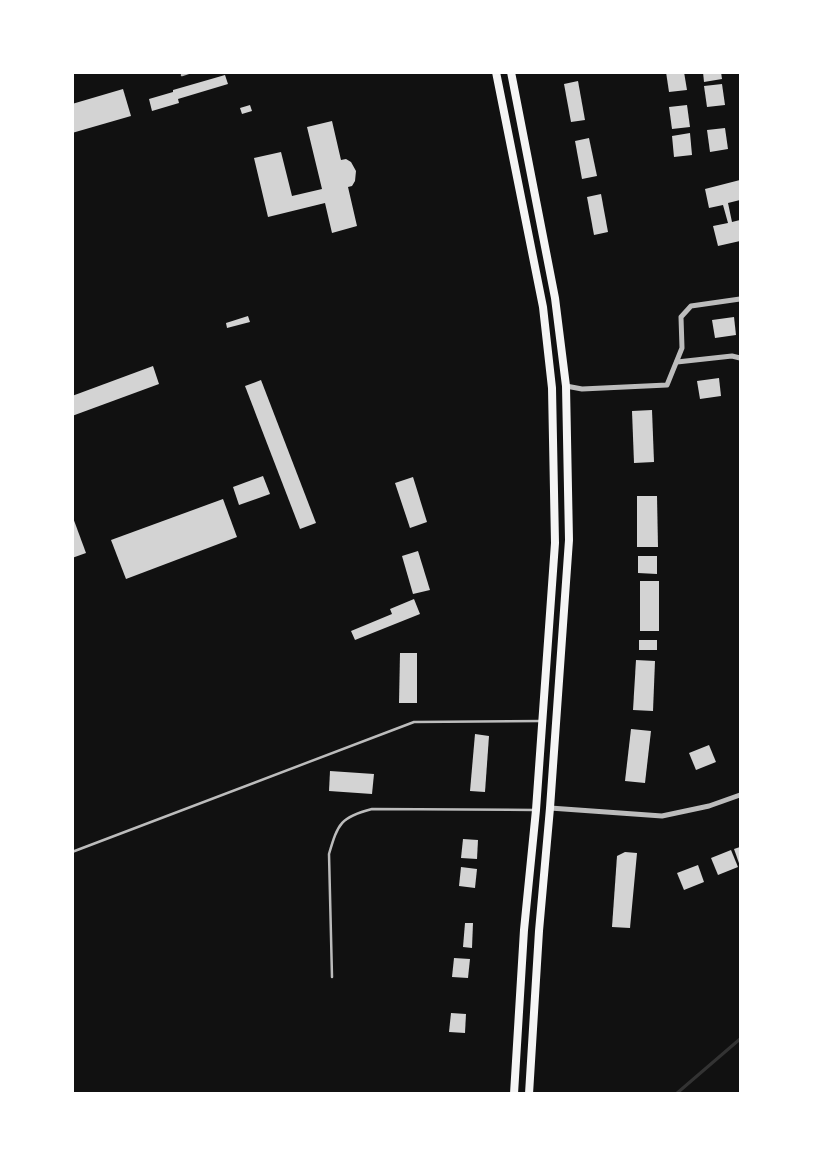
<svg xmlns="http://www.w3.org/2000/svg" width="813" height="1166" viewBox="0 0 813 1166" font-family="'Space Grotesk',sans-serif">
<rect width="100%" height="100%" fill="#111"/>
<g fill="none" stroke-linecap="round" stroke-linejoin="round">
<path stroke="#333" stroke-width="3" d="M676 1094 740 1039"/>
</g>
<g fill="#d3d3d3">
<path d="M666 72H684L687 90 669 92Z"/>
<path d="M703 72H721L722 79 704 82Z"/>
<path d="M225 75 228 84 178 99 179 103 152 111 149 99 173 92V90Z"/>
<path d="M578 81 585 120 571 122 564 84Z"/>
<path d="M722 84 725 105 707 107 704 86Z"/>
<path d="M123 89 131 116 72 133V104Z"/>
<path d="M250 105 252 111 242 114 240 108Z"/>
<path d="M687 105 690 127 672 129 669 107Z"/>
<path d="M332 121 341 160 346 159 351 162 356 171 355 181 352 186 348 187 357 226 332 233 325 203 268 217 254 158 281 152 292 196 322 189 307 127Z"/>
<path d="M725 128 728 149 710 152 707 130Z"/>
<path d="M690 133 692 155 674 157 672 136Z"/>
<path d="M589 138 597 176 582 179 575 141Z"/>
<path d="M740 180V200L728 203 732 222 740 220V241L718 246 713 226 728 223 723 205 709 208 705 189Z"/>
<path d="M601 194 608 232 594 235 587 197Z"/>
<path d="M248 316 250 322 227 328 226 323Z"/>
<path d="M734 317 736 335 715 338 712 320Z"/>
<path d="M153 366 159 384 72 416V396Z"/>
<path d="M719 378 721 396 700 399 697 381Z"/>
<path d="M261 380 316 523 300 529 245 386Z"/>
<path d="M652 410 654 462 634 463 632 411Z"/>
<path d="M263 476 270 494 239 505 233 487Z"/>
<path d="M413 477 427 522 410 528 395 483Z"/>
<path d="M637 496H657L658 547H637Z"/>
<path d="M223 499 237 537 126 579 111 540Z"/>
<path d="M72 515 86 553 72 558Z"/>
<path d="M418 551 430 590 413 594 402 556Z"/>
<path d="M638 556H657V574L638 573Z"/>
<rect x="640" y="581" width="19" height="50"/>
<path d="M414 599 420 614 355 640 351 631 392 614 390 609Z"/>
<rect x="639" y="640" width="18" height="10"/>
<path d="M400 653H417V703H399Z"/>
<path d="M636 660 655 661 653 711 633 710Z"/>
<path d="M631 729 651 731 645 783 625 781Z"/>
<path d="M475 734 489 736 485 792 470 791Z"/>
<path d="M709 745 716 762 696 770 689 753Z"/>
<path d="M330 771 374 774 372 794 329 791Z"/>
<path d="M463 839 478 840 477 859 461 858Z"/>
<path d="M740 847V866L734 849Z"/>
<path d="M731 850 738 867 718 875 711 858Z"/>
<path d="M625 852 637 853 630 928 612 927 617 856Z"/>
<path d="M698 865 704 882 684 890 677 873Z"/>
<path d="M461 867 477 869 475 888 459 886Z"/>
<path d="M465 923H473L472 948 463 947Z"/>
<path d="M454 958 470 959 468 978 452 977Z"/>
<path d="M451 1013 466 1014 465 1033 449 1032Z"/>
</g>
<g fill="none" stroke-linecap="round" stroke-linejoin="round">
<g stroke="#bcbcbc" stroke-width="2.5">
<path d="M182 75 191 72"/>
<path d="M72 852 414 722 542 721"/>
<path d="M332 977 329 854C338 823 341 817 372 809L535 810"/>
</g>
<g stroke="#bcbcbc" stroke-width="5">
<path d="M677 362 732 356 740 358"/>
<path d="M566 386 582 389 667 385 682 348 681 317 691 306 740 299"/>
<path d="M550 808 662 816 709 806 740 795"/>
</g>
<g stroke="#f5f5f5" stroke-width="8">
<path d="M496 72 543 307 552 388 555 543 536 810 524 930 514 1094"/>
<path d="M511 72 555 298 566 386 569 540 550 808 539 931 529 1094"/>
</g>
</g>
<rect width="813" height="1166" fill="none" stroke="#ffffff" stroke-width="148"/>
</svg>
